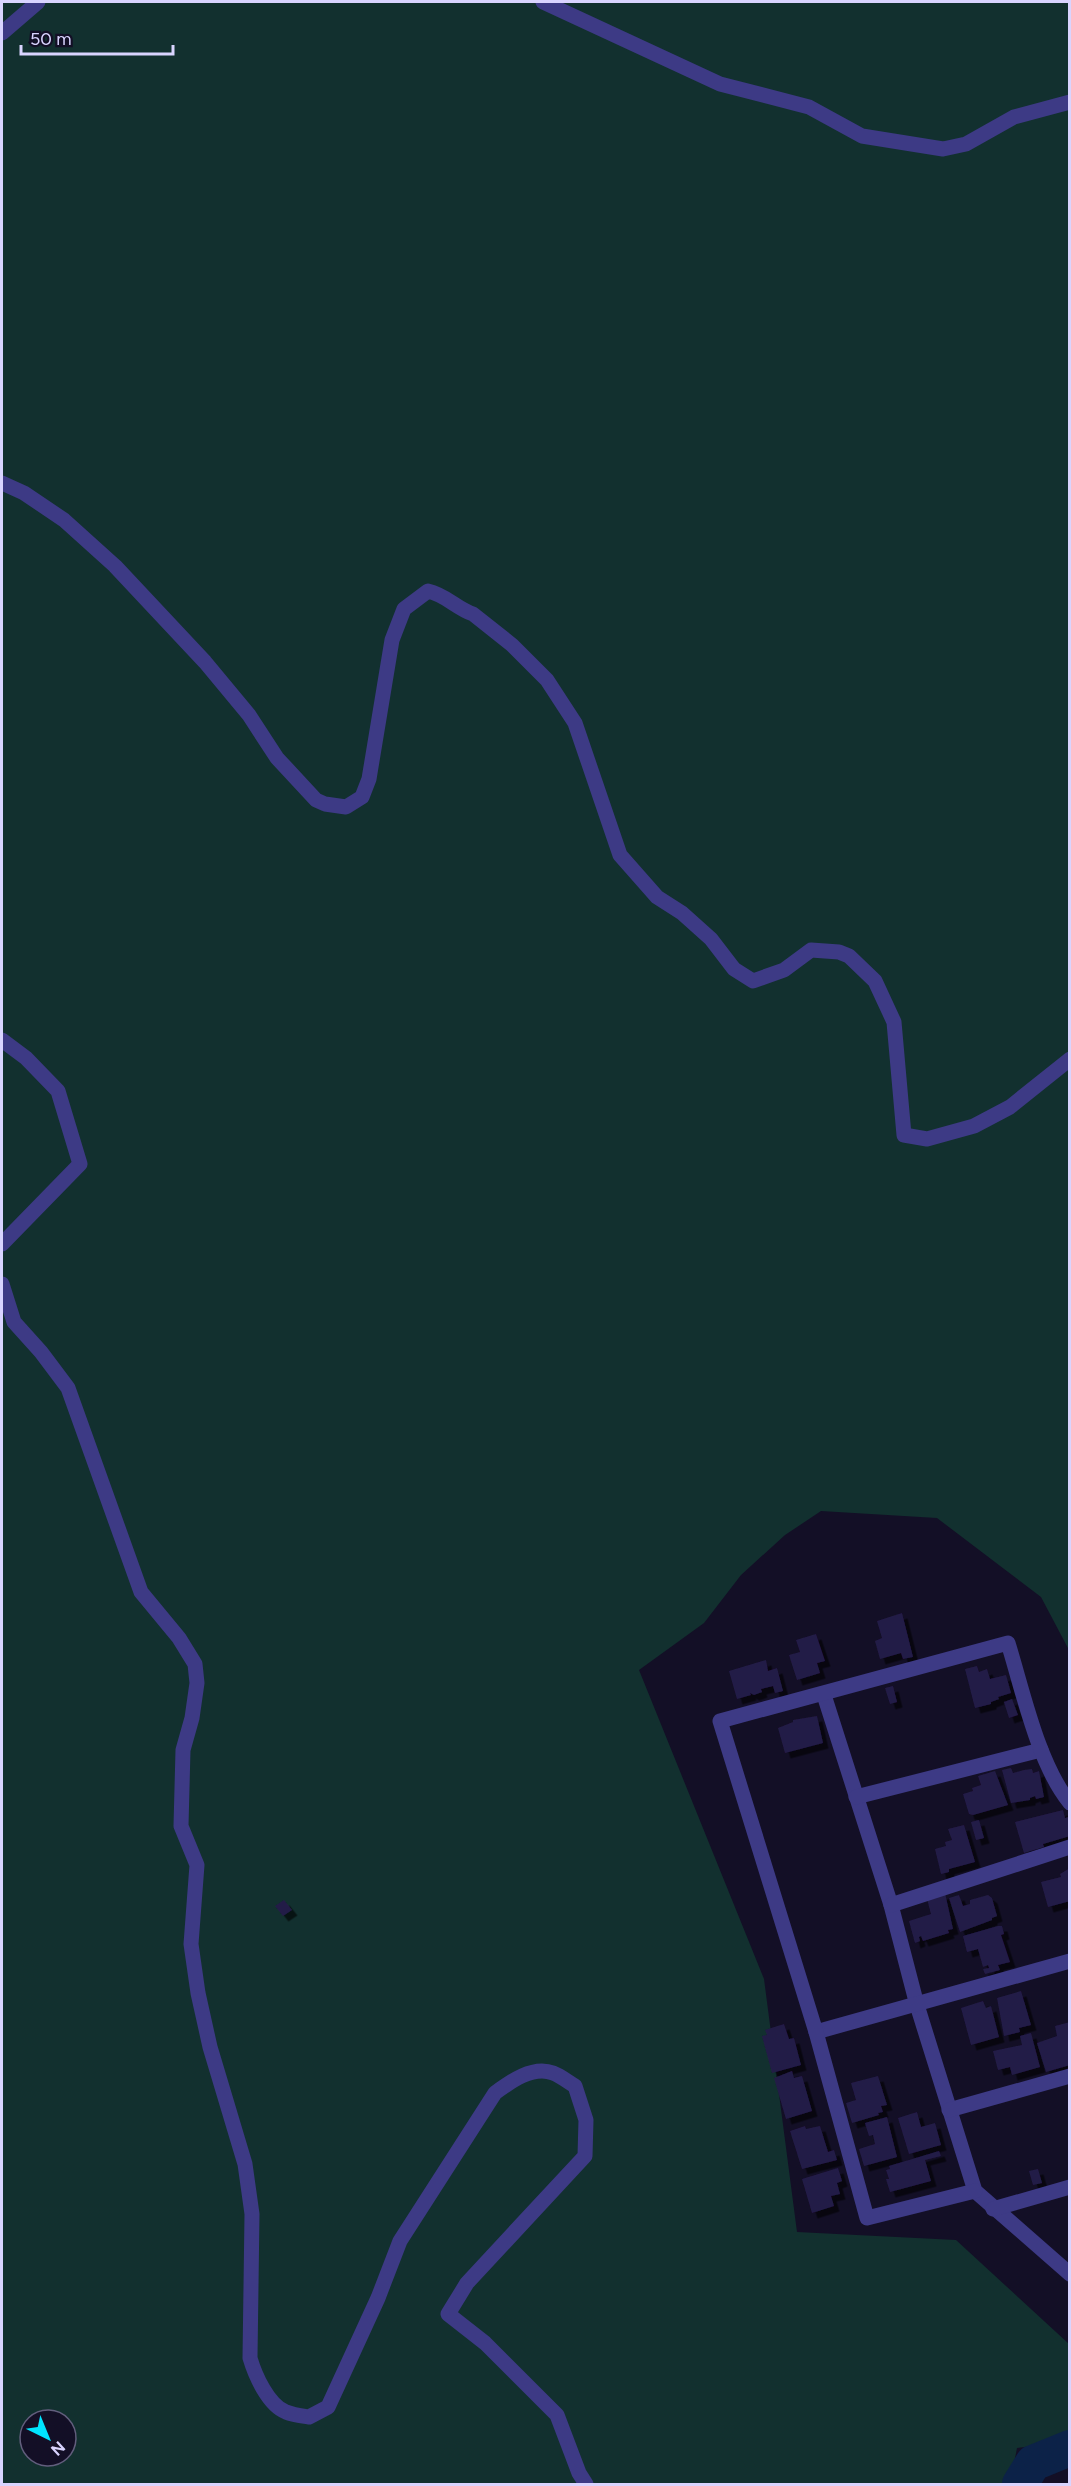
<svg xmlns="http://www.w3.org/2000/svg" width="1071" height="2486" viewBox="0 0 1071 2486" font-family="Figtree,sans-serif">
<defs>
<filter id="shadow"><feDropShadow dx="5.5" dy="5.5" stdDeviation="0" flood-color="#0009"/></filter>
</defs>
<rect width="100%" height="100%" fill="#130f26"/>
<path fill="#12302f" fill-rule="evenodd" d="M2 2H1069V1650L1041 1597 937 1518 821 1511 785 1535 741 1575 704 1623 639 1670 764 1979 797 2232 956 2240 1069 2344V2441L1017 2448 1010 2484H2ZM30 2420H66V2456H30Z"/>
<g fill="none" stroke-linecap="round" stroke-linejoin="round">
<path stroke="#0c2248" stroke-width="36" d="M1020 2484 1033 2463 1070 2448"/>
</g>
<g fill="#241b47" filter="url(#shadow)">
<path d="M902 1613 913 1657 903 1659 901 1653 880 1659 875 1641 882 1638 877 1621Z"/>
<path d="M816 1634 825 1661 817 1663 820 1673 797 1680 789 1655 800 1652 796 1640Z"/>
<path d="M766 1660 768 1671 777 1668 783 1691 775 1693 773 1686 761 1689 762 1692 754 1695 750 1693 751 1695 737 1699 729 1671Z"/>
<path d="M977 1666 979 1672 987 1669 990 1679 1006 1675 1011 1693 998 1697 999 1699 991 1702V1704L975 1708 965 1669Z"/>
<path d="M893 1686 897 1702 890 1704 885 1688Z"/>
<path d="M1012 1699 1018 1715 1009 1718 1004 1702Z"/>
<path d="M817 1716 823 1743 785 1753 778 1728 793 1722V1720Z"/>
<path d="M1011 1768 1013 1773 1024 1770 1032 1769 1033 1773 1039 1771 1044 1797 1036 1799 1035 1796 1030 1798V1800L1011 1803 1002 1770Z"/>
<path d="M995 1771 1008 1805 973 1815 969 1814 963 1794 973 1791 972 1788 981 1785 978 1776Z"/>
<path d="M1063 1810 1065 1818 1069 1817 1070 1819V1836L1043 1844 1044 1847 1024 1853 1015 1822Z"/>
<path d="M979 1820 984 1838 976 1840 971 1822Z"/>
<path d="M964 1825 975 1862 949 1869V1872L941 1874 935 1849 946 1846 945 1842 952 1840 948 1829Z"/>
<path d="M1070 1868V1901L1048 1907 1041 1882 1061 1877 1060 1874Z"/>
<path d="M945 1893 953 1929 948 1930 949 1933 923 1941 921 1936 919 1937 920 1941 915 1943 909 1921 931 1914 927 1899Z"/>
<path d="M959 1895 963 1906 970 1904V1900L988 1895 992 1898 997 1916 992 1918V1920L960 1932 949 1898Z"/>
<path d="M284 1900 292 1910 283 1916 275 1906Z"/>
<path d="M998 1926H1002L1004 1934 1001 1935 1010 1962 998 1965 1000 1970 985 1974 983 1969 989 1968 988 1965 983 1967 978 1949 967 1952 963 1936Z"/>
<path d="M1021 1991 1031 2025 1019 2028 1020 2032 1004 2036 997 1998Z"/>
<path d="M983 2001 986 2008 991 2006 999 2037 971 2045 961 2008Z"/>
<path d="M1070 2022V2065L1046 2072 1037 2043 1057 2036 1055 2026Z"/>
<path d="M784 2024 789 2039 794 2038 801 2065 772 2073 762 2036 767 2035 765 2030Z"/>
<path d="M1031 2033 1040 2067 1012 2075 1010 2067 998 2070 993 2051 1022 2045 1020 2036Z"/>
<path d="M792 2071 794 2078 802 2076 812 2111 786 2119 774 2078Z"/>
<path d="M878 2076 887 2105 881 2106 883 2112 878 2113 879 2115 852 2123 846 2103 856 2100 851 2083Z"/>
<path d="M917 2112 921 2127 935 2123 941 2145 909 2154 898 2118Z"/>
<path d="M887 2117 897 2157 864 2166 859 2149 875 2144 873 2135 869 2136 865 2123Z"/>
<path d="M805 2126 806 2129 820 2126 828 2152 834 2150 837 2160 802 2169 790 2131Z"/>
<path d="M939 2151 941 2156 925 2160 931 2181 890 2192 886 2179H889L886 2170 890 2169 889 2166Z"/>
<path d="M838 2168 842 2181 837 2183 840 2194 831 2196 834 2206 812 2213 802 2179Z"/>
<path d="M1038 2169 1042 2183 1033 2185 1029 2171Z"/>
</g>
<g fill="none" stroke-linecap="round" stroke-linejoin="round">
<g stroke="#3d3a85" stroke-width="15">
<path d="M543 2 720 84 809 107 862 136 943 149 966 144 1014 117 1070 102"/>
<path d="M2 33 38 2"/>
<path d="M2 483 24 493 64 520 115 566 205 662 249 715 277 758 316 800 325 804 346 807 362 797 369 779 392 640 404 609 428 591C446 595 456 608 473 614L512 645 547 680 575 723 620 855 657 897 682 913 711 939 734 969 753 981 784 970 811 950 839 952 849 956 875 981 894 1022 904 1135 927 1139 974 1126 1010 1107 1070 1059"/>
<path d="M2 1040 26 1058 58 1091 80 1164 2 1244"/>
<path d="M2 1284 14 1322 41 1352 68 1388 141 1592 179 1638 195 1664 197 1683 192 1718 183 1750 181 1826 197 1865 191 1944 198 1993 210 2047 245 2164 252 2214 250 2358C255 2375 268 2405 286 2412 293 2415 302 2416 309 2417L328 2407 378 2298 400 2241 495 2093C510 2082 533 2065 553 2073 561 2076 568 2082 575 2086L586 2120 585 2156 467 2283 448 2314 485 2343 557 2415 579 2473 586 2484"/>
<path d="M824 1695 891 1905 917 2005 975 2191 1070 2274"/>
<path d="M856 1797 1041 1750"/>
<path d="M891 1905 1070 1847"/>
<path d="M816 2032 1070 1961"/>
<path d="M949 2110 1070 2076"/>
<path d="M975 2191 867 2218 816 2032 720 1721 1008 1643C1023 1691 1038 1764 1070 1803"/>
<path d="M993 2209 1070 2187"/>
</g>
</g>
<rect width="1071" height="2486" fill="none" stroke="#d9d4ff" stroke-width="6"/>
<g transform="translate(48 2438) rotate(137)"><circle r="28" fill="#130f26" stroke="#625e7d" stroke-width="1.5"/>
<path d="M0-4.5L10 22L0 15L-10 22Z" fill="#00e5ff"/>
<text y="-9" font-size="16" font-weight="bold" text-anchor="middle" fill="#d9d4ff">N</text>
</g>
<path d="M21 45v9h152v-9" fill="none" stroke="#d9d4ff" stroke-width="3"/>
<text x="30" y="45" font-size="18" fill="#d9d4ff" stroke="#130f26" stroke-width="4.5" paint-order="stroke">50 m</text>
</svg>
